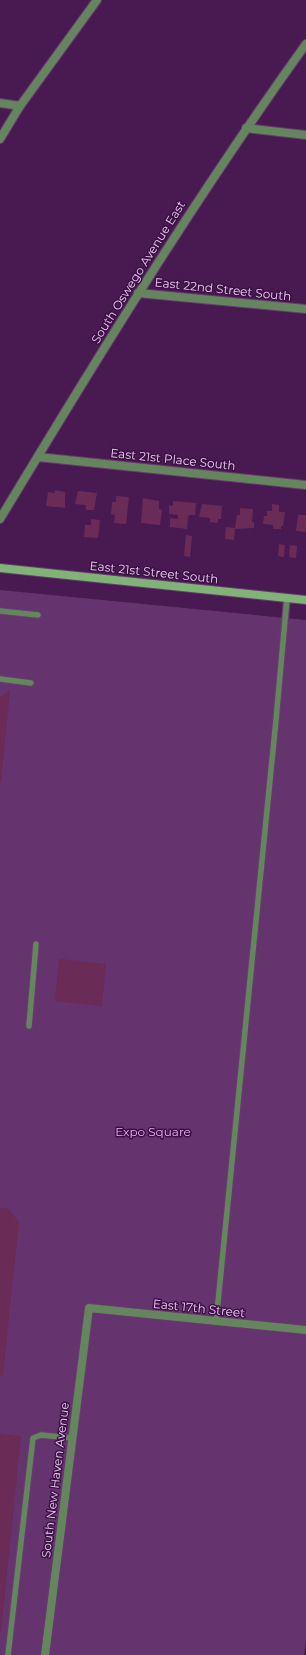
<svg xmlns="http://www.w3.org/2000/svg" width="306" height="1655" viewBox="0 0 306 1655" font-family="Montserrat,sans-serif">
<rect width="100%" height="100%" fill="#491a52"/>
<path fill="#65336e" d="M0 590 306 620V1641L304 1655H0Z"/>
<g fill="#6a2b56">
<path d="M55 490 65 492V508L46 506 48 492 55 493Z"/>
<path d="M78 491 97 493 94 510H86V505L75 504Z"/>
<path d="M116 496 129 497 126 524 114 523 115 515 111 514 112 502H116Z"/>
<path d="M143 498 159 501V509L162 510 160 525 141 523Z"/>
<path d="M173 501 196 503 195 515H189L188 517 187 529 170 527V518L178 519V515L169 514V505L173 506Z"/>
<path d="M202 504 222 506 221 519H218V523L210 522V518L199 517Z"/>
<path d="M272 504 279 505V512H285L283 526H281V529H273V525L263 524 264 516H267V511H272Z"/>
<path d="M240 508 253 509 252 522H254V528L235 529 237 515H240Z"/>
<path d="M298 515H306V532L296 531Z"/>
<path d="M91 519 100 520 98 538 84 537 85 525H91Z"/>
<path d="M226 527 235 528 234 540 225 539Z"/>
<path d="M186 535 192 536 190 557 184 556Z"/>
<path d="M279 544 285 545 284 557 278 556Z"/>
<path d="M290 545 297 546 296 558 289 557Z"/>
<path d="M10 690 1 782H0V696L1 697Z"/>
<path d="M59 959 106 964 102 1006 55 1001Z"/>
<path d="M0 1208 9 1209 19 1222 3 1374 0 1376Z"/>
<path d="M0 1434 21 1436 1 1632H0Z"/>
</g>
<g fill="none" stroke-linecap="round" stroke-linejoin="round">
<g stroke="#663b6e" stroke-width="8">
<g id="lane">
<path d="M0 611 38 615"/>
<path d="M0 679 31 683"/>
<path d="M29 1026 36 944"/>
<path d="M216 1322 276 720 287 598"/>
<path d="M8 1655 33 1438 41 1435 72 1438"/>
</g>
</g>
<g stroke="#663b6e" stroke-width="10">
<g id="street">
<path d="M0 103 20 106"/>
<path d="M246 128 306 135"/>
<path d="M0 139 20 106 97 0"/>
<path d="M138 293 306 309"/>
<path d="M38 457 306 485"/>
<path d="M0 519C97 358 196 197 306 44"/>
<path d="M45 1655 89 1308 306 1330"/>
</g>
</g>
<g stroke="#663b6e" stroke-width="10">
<path id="secondary" d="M0 568 306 600"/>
</g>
<use href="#lane" stroke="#65855f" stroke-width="5.5"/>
<use href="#street" stroke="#65855f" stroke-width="8"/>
<use href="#secondary" stroke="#80b477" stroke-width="8"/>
</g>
<g text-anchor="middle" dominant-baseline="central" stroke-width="3" stroke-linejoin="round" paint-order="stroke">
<g font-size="12" fill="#eacfef" stroke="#3e0f47">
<text transform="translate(138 272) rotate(-58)">South Oswego Avenue East</text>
<text transform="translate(223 289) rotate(6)">East 22nd Street South</text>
<text transform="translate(173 459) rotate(6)">East 21st Place South</text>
<text transform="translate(154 572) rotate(6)">East 21st Street South</text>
<text transform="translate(199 1308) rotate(6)">East 17th Street</text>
<text transform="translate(55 1480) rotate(-83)">South New Haven Avenue</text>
</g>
<g font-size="12" fill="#eab2f4" stroke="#3e0f47">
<text x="153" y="1131">Expo Square</text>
</g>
</g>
</svg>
